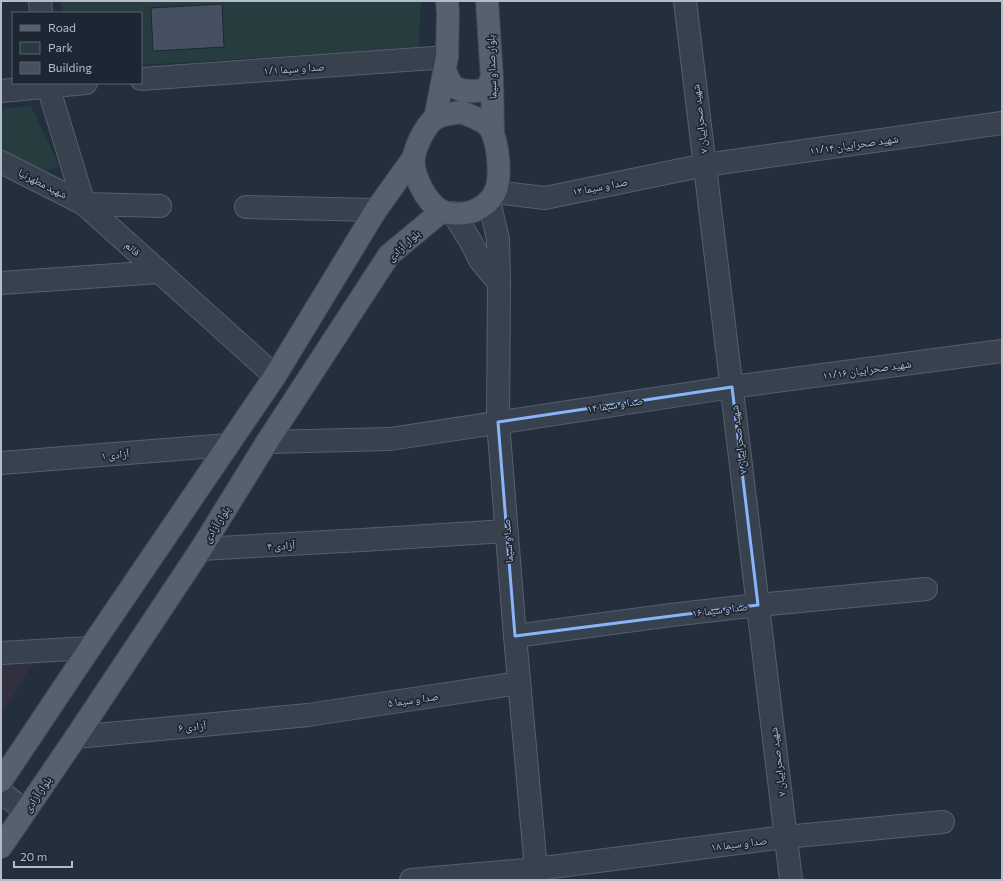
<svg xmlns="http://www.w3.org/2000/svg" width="1003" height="881" viewBox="0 0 1003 881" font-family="Commissioner,'Noto Naskh Arabic',sans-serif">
<rect width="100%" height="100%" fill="#242f3e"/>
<path fill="#32303f" d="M35 660 1 715V663Z"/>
<g fill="#263c3f">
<path d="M61 1H421L418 48 141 65V13H62Z"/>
<path d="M31 106 59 166 45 171 1 149V109Z"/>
</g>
<path fill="#455162" stroke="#1f2835" d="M222 4 224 47 153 51 151 8Z"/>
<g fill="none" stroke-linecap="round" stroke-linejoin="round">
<g stroke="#565f6c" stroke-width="24">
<g id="minor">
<path d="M40 1 41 13"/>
<path d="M685 1 791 880"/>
<path d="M141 79 447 57"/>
<path d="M47 83 84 204 275 376"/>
<path d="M1 91 86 83"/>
<path d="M1 162 84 204 160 206"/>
<path d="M495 192 545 198 705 165 1002 123"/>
<path d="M489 201 498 239 499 283 498 422 515 636 537 880"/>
<path d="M246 207 376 210"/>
<path d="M453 213 471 242 480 260 499 283"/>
<path d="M1 283 160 272"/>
<path d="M267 442 390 439 732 387 1002 351"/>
<path d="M1 463 228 445"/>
<path d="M201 549 362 540 506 531"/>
<path d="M515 636 671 615 758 605 926 589"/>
<path d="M1 653 90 648"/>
<path d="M76 737 308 715 519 683"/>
<path d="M1 792 25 811"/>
<path d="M411 880 536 869 785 837 943 822"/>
</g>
</g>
<g stroke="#414a57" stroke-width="24">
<g id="major">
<path d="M487 1 492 79 493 133"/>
<path d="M445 71C447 76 450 82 453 86 462 93 475 91 485 90L492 79"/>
<path d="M461 112C469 115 478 118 486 124 499 134 501 175 496 190 492 200 483 207 474 211 466 214 449 215 441 211 426 202 411 173 414 156 415 150 418 144 420 139 424 131 428 124 434 119 442 114 452 114 461 112Z"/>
<path d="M435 119 447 57 448 13 447 1"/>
<path d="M1 781 90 648 275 376 376 210 414 157"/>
<path d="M1 847 76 737 201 549 267 442 389 255 442 211"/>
</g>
</g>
<use href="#minor" stroke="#38414e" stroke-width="22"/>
<use href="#major" stroke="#56606e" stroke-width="22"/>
</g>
<path fill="none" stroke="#8ab4f8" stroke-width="3" stroke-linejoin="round" d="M732 387 758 605 515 636 498 422Z"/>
<g text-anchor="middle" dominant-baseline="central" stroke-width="3.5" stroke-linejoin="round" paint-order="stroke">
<g font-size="11" fill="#b4bcc9" stroke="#1d2633">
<text transform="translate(491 67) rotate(-92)">بلوار صدا و سیما</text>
<text transform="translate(294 68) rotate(-4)">صدا و سیما ۱/۱</text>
<text transform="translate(699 119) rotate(-97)">شهید صحراییان ۷</text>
<text transform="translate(854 144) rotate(-8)">شهید صحراییان ۱۱/۱۴</text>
<text transform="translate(43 183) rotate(27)">شهید مطهرنیا</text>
<text transform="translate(600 186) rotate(-11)">صدا و سیما ۱۲</text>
<text transform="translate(403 245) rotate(-43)">بلوار آزادی</text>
<text transform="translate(133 248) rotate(42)">قائم</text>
<text transform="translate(867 369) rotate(-8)">شهید صحراییان ۱۱/۱۶</text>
<text transform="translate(615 404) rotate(-9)">صدا و سیما ۱۴</text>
<text transform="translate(738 440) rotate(-97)">شهید صحراییان ۷</text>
<text transform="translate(115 454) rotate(-5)">آزادی ۱</text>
<text transform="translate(216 524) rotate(-58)">بلوار آزادی</text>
<text transform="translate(507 541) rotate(-94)">صدا و سیما</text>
<text transform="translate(281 545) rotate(-3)">آزادی ۴</text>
<text transform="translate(720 609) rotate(-7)">صدا و سیما ۱۶</text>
<text transform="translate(413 699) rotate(-8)">صدا و سیما ۵</text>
<text transform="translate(192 726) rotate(-5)">آزادی ۶</text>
<text transform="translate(777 762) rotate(-97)">شهید صحراییان ۷</text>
<text transform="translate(37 794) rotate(-56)">بلوار آزادی</text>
<text transform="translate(739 843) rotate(-7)">صدا و سیما ۱۸</text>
</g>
</g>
<rect width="1003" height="881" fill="none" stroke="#b4bcc9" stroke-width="4"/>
<rect x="12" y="12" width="130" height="72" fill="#1d2633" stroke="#59626f"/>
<rect x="20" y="25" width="20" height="6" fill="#56606e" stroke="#59626f"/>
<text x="48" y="32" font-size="12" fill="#b4bcc9">Road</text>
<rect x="20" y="42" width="20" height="12" fill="#263c3f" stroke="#59626f"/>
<text x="48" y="52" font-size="12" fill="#b4bcc9">Park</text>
<rect x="20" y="62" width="20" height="12" fill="#455162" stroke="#59626f"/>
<text x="48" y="72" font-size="12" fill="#b4bcc9">Building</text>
<path d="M14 861v6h58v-6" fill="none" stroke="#b4bcc9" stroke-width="2"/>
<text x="20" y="861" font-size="12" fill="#b4bcc9" stroke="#1d2633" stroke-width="3" paint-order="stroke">20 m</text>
</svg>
